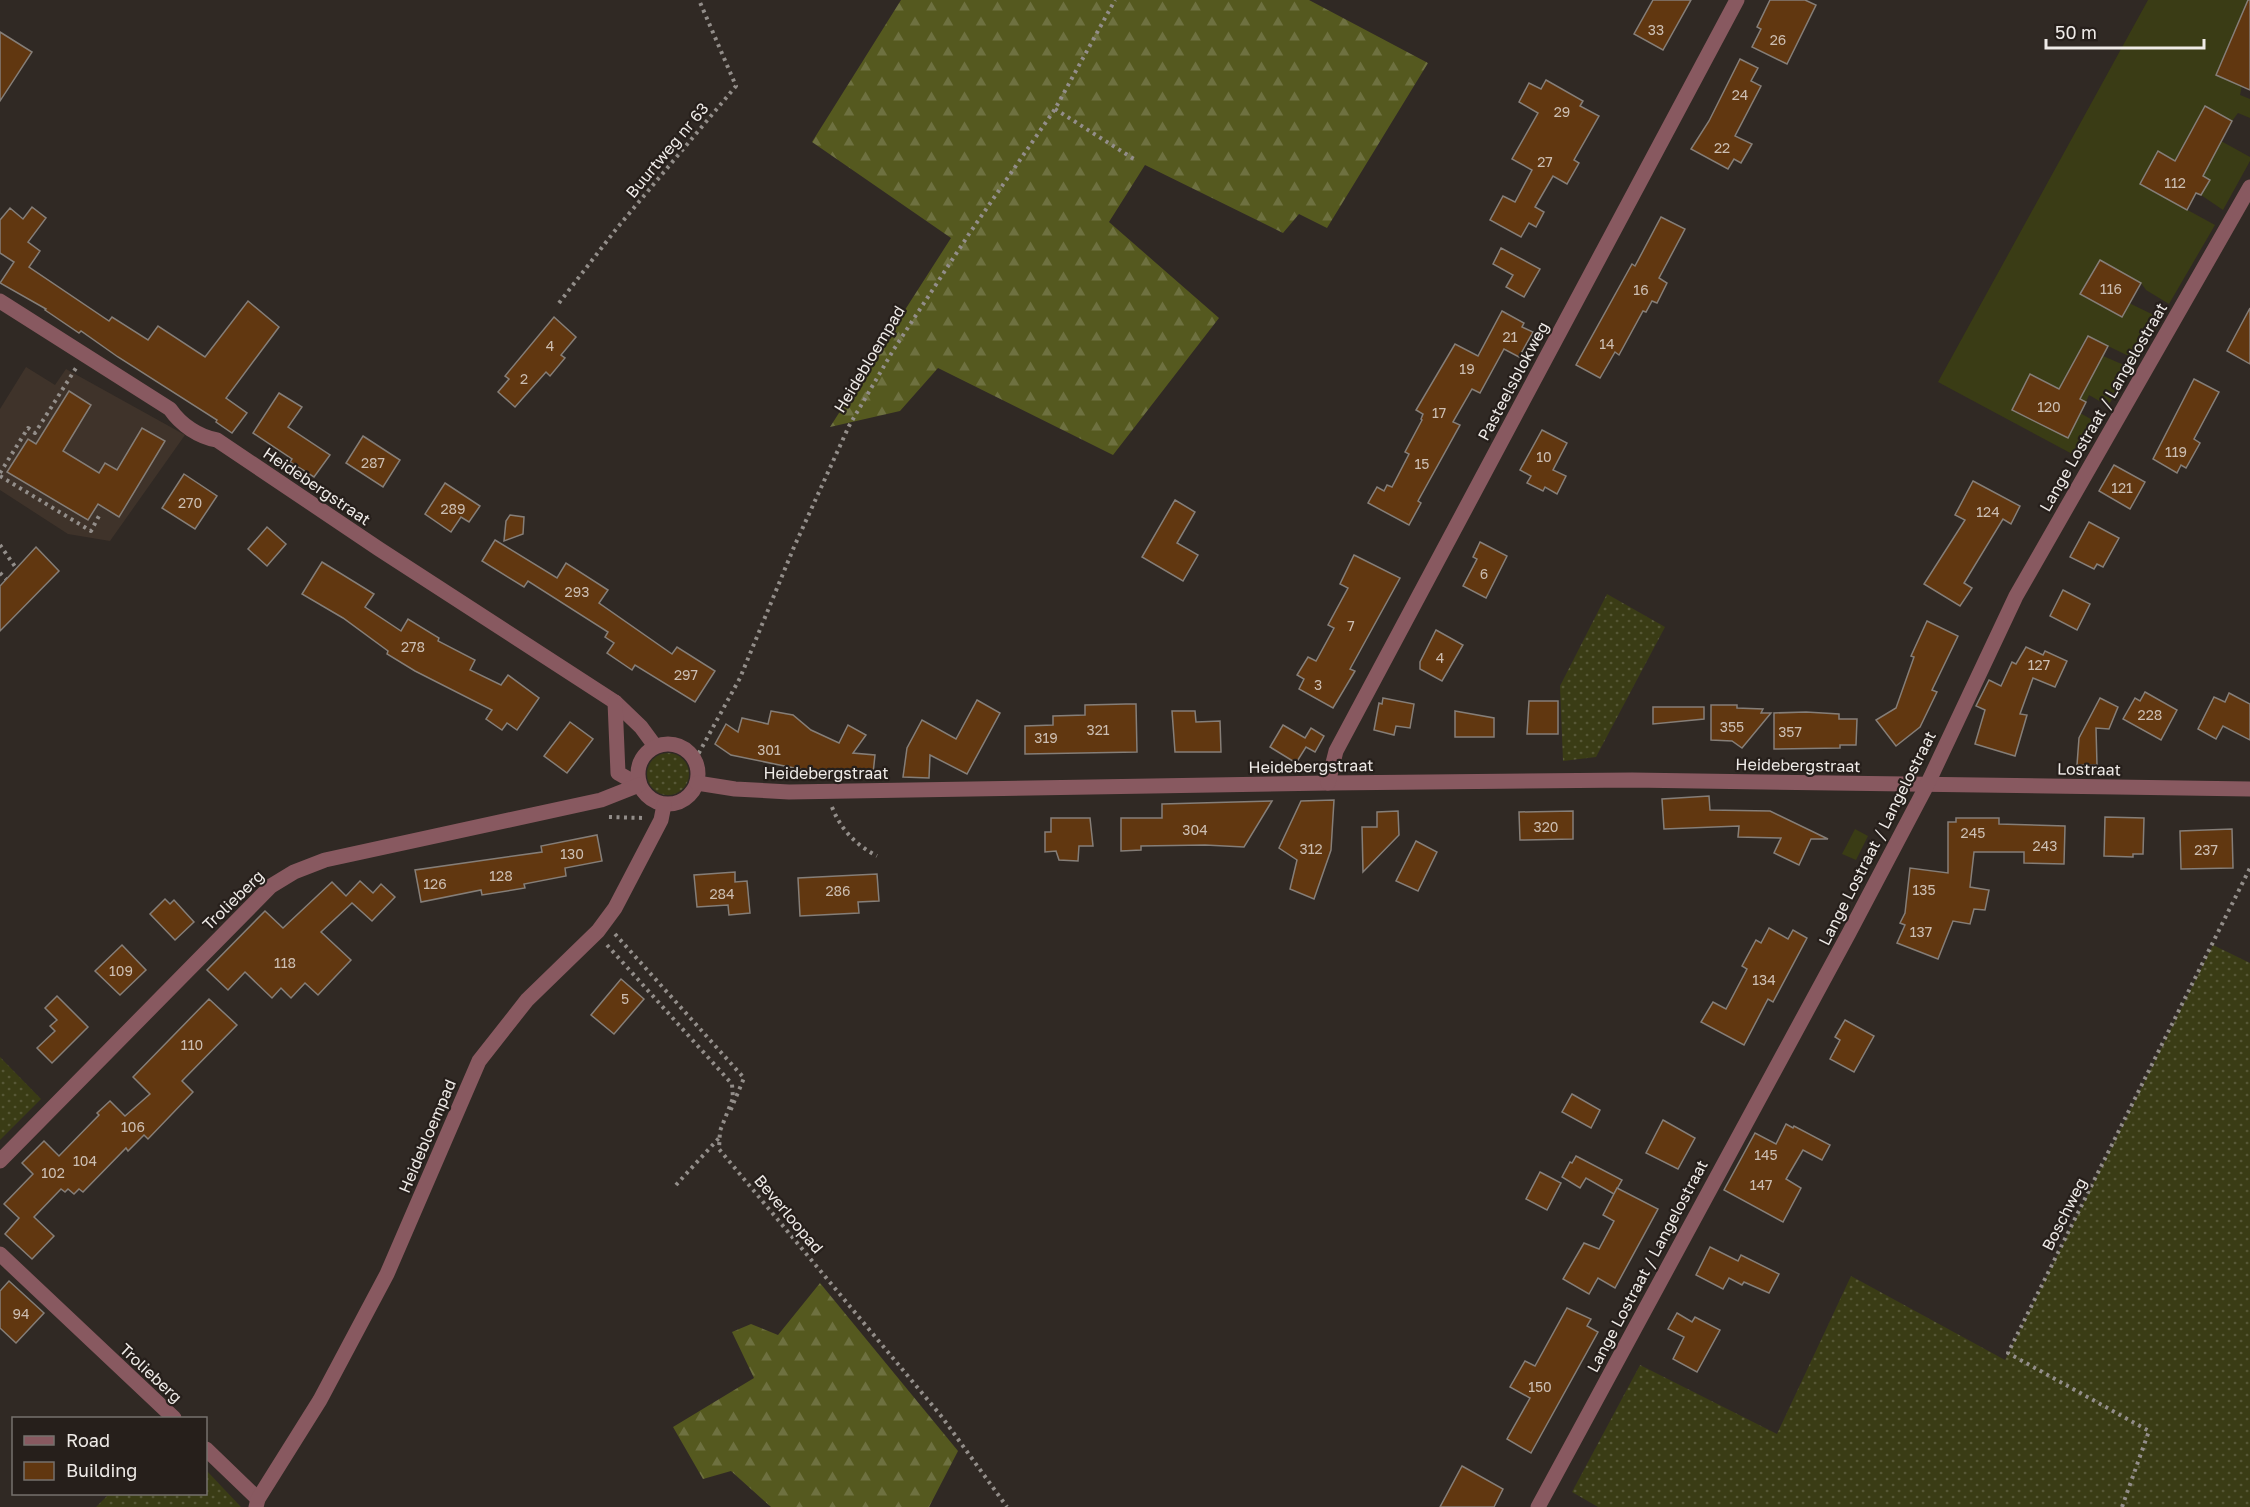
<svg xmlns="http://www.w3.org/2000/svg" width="2250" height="1507" viewBox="0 0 2250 1507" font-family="'Golos Text',sans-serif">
<defs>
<pattern id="grass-dots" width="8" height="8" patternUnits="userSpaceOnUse" patternTransform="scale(1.5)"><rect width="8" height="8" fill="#3a3c15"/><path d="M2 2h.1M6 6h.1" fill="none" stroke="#575837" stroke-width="1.8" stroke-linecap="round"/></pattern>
<pattern id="forest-firs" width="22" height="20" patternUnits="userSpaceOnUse" patternTransform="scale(1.5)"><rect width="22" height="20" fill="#55591f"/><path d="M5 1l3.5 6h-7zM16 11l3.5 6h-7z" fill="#6e7140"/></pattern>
</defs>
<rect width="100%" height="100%" fill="#302924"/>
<path fill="#3f332a" d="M26 367 55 385 66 369 185 435 110 541 68 534 0 490V409Z"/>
<g fill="url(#grass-dots)">
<path d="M1607 594 1665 627 1596 757 1563 761 1560 686Z"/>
<circle cx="668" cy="774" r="21"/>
<path d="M2213 945 2250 963V1507H1598L1572 1492 1640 1365 1777 1434 1851 1276 2005 1360Z"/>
<path d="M0 1057 41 1099 0 1140Z"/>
<path d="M206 1470 241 1507H96L109 1494H206Z"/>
</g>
<g fill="url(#forest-firs)">
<path d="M901 0H1309L1428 63 1327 228 1299 214 1283 233 1145 165 1109 222 1219 318 1113 455 938 368 900 411 830 427 951 238 812 142Z"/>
<path d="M820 1283 958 1451 929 1507H771L731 1471 703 1479 673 1427 754 1378 732 1332 751 1324 778 1335Z"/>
</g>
<g fill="#3a3c15">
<path d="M2148 0H2250L2217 74 2242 86 2240 95 2250 99V118L2238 113 2232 121 2205 106 2185 142 2212 158 2221 141 2250 157V161L2223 210 2201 195 2209 179 2158 152 2140 184 2215 225 2169 304 2146 290 2141 283 2100 260 2081 294 2121 317 2129 303 2162 319 2137 360 2087 336 2073 363 2094 373 2103 356 2131 368 2108 406 2089 395 2086 402 2030 374 2013 410 2068 438 2080 413 2098 423 2076 456 1938 382Z"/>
<path d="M1855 829 1868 836 1856 860 1842 854Z"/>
</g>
<g fill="#613710" stroke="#857e78" stroke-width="1.5">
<path d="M1653 0H1691L1663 50 1634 34Z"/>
<path d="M1770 0H1805L1816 5 1787 64 1752 47 1761 29 1757 27Z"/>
<path d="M2248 0H2250V90L2216 75Z"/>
<path d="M0 32 32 52 0 101Z"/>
<path d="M1740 59 1758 68 1751 81 1761 86 1735 136 1752 144 1741 163 1734 159 1728 169 1691 149 1709 121Z"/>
<path d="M1546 80 1583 101 1580 106 1599 116 1574 160 1579 163 1567 184 1553 176 1535 207 1544 212 1536 227 1529 223 1521 237 1490 220 1503 196 1515 202 1532 170 1512 159 1538 113 1519 102 1529 83 1541 89Z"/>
<path d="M2205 106 2232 121 2203 176 2210 180 2201 195 2196 193 2187 210 2140 184 2158 151 2175 161Z"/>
<path d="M32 207 46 218 28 242 40 251 29 267 109 321 112 317 148 340 158 326 205 357 248 301 279 327 226 398 247 413 232 433 216 422 217 420 118 357 81 331 79 333 45 310 46 309 0 283 14 262 0 253V220L10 208 23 219Z"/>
<path d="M1661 217 1685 229 1659 278 1667 283 1657 303 1652 301 1646 312 1643 311 1619 355 1615 352 1600 378 1576 365 1632 264 1635 266Z"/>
<path d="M1501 248 1540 269 1524 297 1506 287 1513 275 1493 264Z"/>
<path d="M2100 260 2141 283 2122 317 2080 294Z"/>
<path d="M2250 308V364L2227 351Z"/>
<path d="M1502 311 1524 323 1522 327 1533 332 1519 357 1504 349 1480 393 1472 389 1453 422 1460 425 1418 501 1421 503 1409 525 1368 503 1377 487 1384 491 1387 485 1392 487 1409 454 1405 452 1422 420 1421 419 1423 414 1416 410 1455 344 1478 356Z"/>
<path d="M554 317 576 337 561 355 565 358 550 376 546 372 515 407 498 392 509 379 505 376Z"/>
<path d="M2088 336 2108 346 2080 399 2086 402 2068 438 2012 410 2030 374 2059 389Z"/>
<path d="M2194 379 2219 392 2194 439 2200 443 2186 468 2181 465 2177 473 2153 459Z"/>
<path d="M69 391 91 405 63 451 99 473 105 463 117 470 142 428 165 441 119 517 98 504 88 520 7 472 28 439 36 444Z"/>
<path d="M279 393 302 407 288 427 330 455 314 477 290 462 292 459 253 433Z"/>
<path d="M1542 430 1567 443 1553 470 1566 476 1557 494 1545 487 1543 491 1527 483 1531 476 1520 470Z"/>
<path d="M363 436 400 460 383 487 346 463Z"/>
<path d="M2114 465 2145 482 2130 509 2099 491Z"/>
<path d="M184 474 217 496 195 529 162 508Z"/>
<path d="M1973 481 2020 506 2011 524 2003 519 1964 583 1972 588 1960 606 1924 584 1965 520 1955 515Z"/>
<path d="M445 483 480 506 469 522 461 517 451 532 425 514Z"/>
<path d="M1175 500 1195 512 1177 543 1198 555 1183 581 1142 557Z"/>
<path d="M510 515 524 517 523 534 504 541 506 521Z"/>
<path d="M2089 522 2119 538 2103 567 2097 564 2094 569 2070 557Z"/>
<path d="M267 527 286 544 267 566 248 549Z"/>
<path d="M495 540 557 578 566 563 608 590 599 603 672 654 677 647 715 671 695 702 635 665 632 670 607 653 614 643 605 637 608 632 528 581 524 587 482 561Z"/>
<path d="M1480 542 1507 556 1486 598 1463 586 1477 559 1473 557Z"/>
<path d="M36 547 59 571 0 631V586Z"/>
<path d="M1354 555 1400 578 1350 669 1355 671 1333 708 1299 689 1304 679 1297 675 1308 657 1316 661 1334 628 1328 625 1348 588 1340 584Z"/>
<path d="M322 562 374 594 365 607 401 631 408 619 439 638 438 641 475 660 470 670 501 685 508 675 539 698 517 730 507 723 502 730 486 719 492 710 415 671 387 654 388 651 343 618 302 594Z"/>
<path d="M2063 590 2090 604 2077 630 2050 616Z"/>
<path d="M1927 621 1958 636 1932 690 1937 692 1920 727 1896 746 1876 720 1896 708 1914 657 1911 656Z"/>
<path d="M1436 630 1463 645 1442 681 1420 669V662Z"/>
<path d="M2026 647 2043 655 2045 651 2067 661 2055 687 2033 678 2020 714 2027 715 2015 756 1975 744 1985 710 1976 706 1989 680 2001 686 2012 662 2016 664Z"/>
<path d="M2145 692 2177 710 2161 740 2123 719 2135 698 2140 701Z"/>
<path d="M2229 693 2250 704V740L2223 726 2216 739 2198 729 2214 697 2225 702Z"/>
<path d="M1383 698 1414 704 1410 728 1396 726 1394 735 1374 730 1379 703 1382 704Z"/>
<path d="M2100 698 2118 707 2109 729 2096 728 2097 765H2077L2079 738Z"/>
<path d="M977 700 1000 713 967 774 930 755 929 778 903 777 907 748 922 720 956 739Z"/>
<path d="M1529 701H1558V734H1527Z"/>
<path d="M1126 704H1136L1137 752 1025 754V726L1053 725V716L1085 715V705Z"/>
<path d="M1711 705H1737V708L1763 709 1761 713H1771L1742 748 1732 741 1711 740Z"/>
<path d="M1653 707H1704V719L1653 724Z"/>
<path d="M771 711 793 715 811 730 839 743 848 725 866 735 853 753 875 755 873 774 804 770 731 755 715 744 726 724 738 732 742 718 768 724Z"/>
<path d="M1172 711H1195L1196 722 1220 721 1221 752H1175Z"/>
<path d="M1455 711 1494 718V737H1455Z"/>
<path d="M1806 712 1839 714V719H1857L1856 745H1840V748L1774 749V713Z"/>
<path d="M570 722 593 739 567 773 544 756Z"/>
<path d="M1283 725 1305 738 1311 728 1324 736 1315 752 1306 747 1296 763 1270 747Z"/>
<path d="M1709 796 1710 810 1770 811 1828 839H1811L1799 865 1774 853 1781 838 1738 837 1739 826 1664 829 1662 799Z"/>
<path d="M1334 800 1331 850 1314 899 1290 889 1297 860 1279 848 1301 801Z"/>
<path d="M1272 801 1244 847 1205 845 1141 846V850L1121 851V818H1162V804Z"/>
<path d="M1398 811 1399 835 1363 872 1362 827H1377V812Z"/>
<path d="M1573 811V839L1520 840 1519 812Z"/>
<path d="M2105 817 2144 818 2143 854H2133V857L2104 856Z"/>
<path d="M1051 818H1090L1093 846H1079L1078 861 1059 860 1056 851 1045 852V832H1051Z"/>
<path d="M1956 818H1999V824L2065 826 2064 864 2024 863V852H1974L1970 887 1989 890 1985 910 1974 909 1970 924 1953 921 1938 959 1897 943 1905 925 1900 923 1905 913 1910 868 1948 873V822H1956Z"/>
<path d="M2232 829 2233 868 2181 869 2180 831Z"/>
<path d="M597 835 602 861 565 868 566 876 524 884 525 888 482 895 481 890 421 902 415 870 542 852 541 846Z"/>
<path d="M1416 841 1437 852 1418 891 1396 881Z"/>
<path d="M735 872V882L747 881 750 913 729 915 728 905 697 907 694 875Z"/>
<path d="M877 874 879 901 858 902 859 913 800 916 798 878Z"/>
<path d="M360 881 373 893 381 884 395 897 372 921 352 903 321 932 351 960 318 995 305 983 291 998 281 988 272 998 245 972 228 990 207 970 265 911 283 928 332 882 346 896Z"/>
<path d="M165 899 170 904 174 900 194 922 175 940 150 914Z"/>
<path d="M1769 928 1788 939 1793 930 1807 938 1773 1002 1768 999 1744 1045 1701 1022 1713 1002 1726 1009 1747 969 1742 966 1756 940 1761 943Z"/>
<path d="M122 945 146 970 120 995 95 971Z"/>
<path d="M621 979 644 999 614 1034 591 1015Z"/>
<path d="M57 996 88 1027 52 1063 37 1048 55 1031 50 1026 57 1020 45 1008Z"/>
<path d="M209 999 237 1025 182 1081 193 1092 148 1139 144 1135 128 1151 126 1148 83 1192 79 1189 74 1194 68 1189 65 1192 61 1189 34 1217 54 1236 32 1259 5 1234 19 1218 4 1204 33 1174 22 1163 44 1141 59 1156 99 1115 97 1113 110 1101 125 1116 150 1094 133 1077Z"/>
<path d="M1845 1020 1874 1036 1854 1072 1830 1059 1840 1040 1835 1037Z"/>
<path d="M1572 1094 1600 1110 1591 1128 1562 1112Z"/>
<path d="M1663 1120 1695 1138 1678 1169 1646 1153Z"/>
<path d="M1786 1124 1793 1128 1794 1126 1830 1145 1822 1160 1803 1150 1786 1179 1801 1188 1783 1222 1724 1190 1755 1133 1776 1144Z"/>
<path d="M1576 1156 1622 1180 1614 1194 1586 1178 1580 1188 1562 1177 1570 1162 1572 1163Z"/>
<path d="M1540 1172 1561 1183 1547 1210 1526 1199Z"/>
<path d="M1617 1188 1658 1209 1615 1288 1598 1278 1589 1294 1563 1279 1584 1243 1599 1249 1614 1221 1603 1215Z"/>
<path d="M1710 1247 1738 1261 1741 1255 1779 1274 1769 1293 1744 1282 1742 1285 1729 1278 1723 1289 1696 1275Z"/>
<path d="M9 1281 44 1313 16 1343 0 1328V1291Z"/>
<path d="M1567 1308 1591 1319 1587 1326 1598 1332 1531 1453 1507 1439 1530 1398 1510 1387 1525 1361 1535 1366Z"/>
<path d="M1677 1313 1692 1322 1695 1317 1720 1330 1697 1372 1673 1359 1684 1337 1668 1329Z"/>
<path d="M1462 1466 1503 1489 1494 1507H1440Z"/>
</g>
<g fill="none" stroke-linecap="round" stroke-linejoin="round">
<g stroke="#938e8a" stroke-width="4" stroke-dasharray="3 4.5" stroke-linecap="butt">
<path d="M1055 109 1137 161"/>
<path d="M559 303 617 228 736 86 699 0"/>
<path d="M0 473 28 428 35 433 76 368"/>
<path d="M0 476 91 531 100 514"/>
<path d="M0 545 16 568"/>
<path d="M0 573 6 579"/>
<path d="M695 760 740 678 794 547 849 426 894 349 969 234 1055 109 1115 0"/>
<path d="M832 807C841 830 856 845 877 856"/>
<path d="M609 817 644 818"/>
<path d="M615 934 744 1078 729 1114"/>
<path d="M607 945 732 1084 733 1098 720 1131 719 1149 942 1417 1007 1507"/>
<path d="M676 1185 719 1138"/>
<path d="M2122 1507 2149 1431 2008 1353 2250 868"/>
</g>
<g stroke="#885960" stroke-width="15">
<path d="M0 301 170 409C181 425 199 437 217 440L379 549 615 702 641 727 655 746"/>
<path d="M615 702 618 773 639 785"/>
<circle cx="668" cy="774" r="30"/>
<path d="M697 783 735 789 789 792 1328 783 1632 780 2250 789"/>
<path d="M1328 783 1336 751 1737 0"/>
<path d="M0 1161 271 886 294 872 325 860 601 800 639 785"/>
<path d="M0 1254 174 1418"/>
<path d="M206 1449 258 1499"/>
<path d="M256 1507 258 1499 320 1400 387 1274 479 1061 527 1000 598 931 615 908 661 820 664 805"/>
<path d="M1538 1507 1849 933 1927 785 2016 596 2250 187"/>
</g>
</g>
<g text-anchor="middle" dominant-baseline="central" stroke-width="4.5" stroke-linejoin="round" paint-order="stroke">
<g font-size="14" fill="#ccbeb2">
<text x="1656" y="29">33</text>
<text x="1778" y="39">26</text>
<text x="1740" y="94">24</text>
<text x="1562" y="111">29</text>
<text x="1722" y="147">22</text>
<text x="1545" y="161">27</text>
<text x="2175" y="182">112</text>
<text x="2111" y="288">116</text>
<text x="1641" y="289">16</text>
<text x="1510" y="336">21</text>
<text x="1607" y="343">14</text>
<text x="550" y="345">4</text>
<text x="1467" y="368">19</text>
<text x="524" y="378">2</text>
<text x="2049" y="406">120</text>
<text x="1439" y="412">17</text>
<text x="2176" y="451">119</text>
<text x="1544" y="456">10</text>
<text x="373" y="462">287</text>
<text x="1422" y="463">15</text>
<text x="2122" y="487">121</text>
<text x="190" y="502">270</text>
<text x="453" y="508">289</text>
<text x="1988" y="511">124</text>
<text x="1484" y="573">6</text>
<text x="577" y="591">293</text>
<text x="1351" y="625">7</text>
<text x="413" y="646">278</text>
<text x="1440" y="657">4</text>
<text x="2039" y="664">127</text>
<text x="686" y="674">297</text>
<text x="1318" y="684">3</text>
<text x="2150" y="714">228</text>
<text x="1732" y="726">355</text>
<text x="1098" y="729">321</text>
<text x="1790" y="731">357</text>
<text x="1046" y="737">319</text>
<text x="769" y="749">301</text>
<text x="1546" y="826">320</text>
<text x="1195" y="829">304</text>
<text x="1973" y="832">245</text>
<text x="2045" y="845">243</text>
<text x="1311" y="848">312</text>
<text x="2206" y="849">237</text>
<text x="572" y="853">130</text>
<text x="501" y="875">128</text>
<text x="435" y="883">126</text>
<text x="1924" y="889">135</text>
<text x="838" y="890">286</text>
<text x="722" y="893">284</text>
<text x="1921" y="931">137</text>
<text x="285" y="962">118</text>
<text x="121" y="970">109</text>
<text x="1764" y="979">134</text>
<text x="625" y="998">5</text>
<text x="192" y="1044">110</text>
<text x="133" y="1126">106</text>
<text x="1766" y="1154">145</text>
<text x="85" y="1160">104</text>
<text x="53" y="1172">102</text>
<text x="1761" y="1184">147</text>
<text x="21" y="1313">94</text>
<text x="1540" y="1386">150</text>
</g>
<g font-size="16" fill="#efebe8" stroke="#261f1b">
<text transform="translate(667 150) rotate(-50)">Buurtweg nr 63</text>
<text transform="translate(869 359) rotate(-59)">Heidebloempad</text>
<text transform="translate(1513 381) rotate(-62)">Pasteelsblokweg</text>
<text transform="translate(2103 407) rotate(-60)">Lange Lostraat / Langelostraat</text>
<text transform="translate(317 486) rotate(34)">Heidebergstraat</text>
<text transform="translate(1798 765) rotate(1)">Heidebergstraat</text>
<text transform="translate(1311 766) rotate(-1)">Heidebergstraat</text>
<text transform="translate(2089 769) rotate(1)">Lostraat</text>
<text x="826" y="773">Heidebergstraat</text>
<text transform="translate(1877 838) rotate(-63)">Lange Lostraat / Langelostraat</text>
<text transform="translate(233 900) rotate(-44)">Trolieberg</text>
<text transform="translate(427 1136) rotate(-67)">Heidebloempad</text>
<text transform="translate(789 1214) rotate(50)">Beverloopad</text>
<text transform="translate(2064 1214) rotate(-63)">Boschweg</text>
<text transform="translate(1647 1266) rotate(-62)">Lange Lostraat / Langelostraat</text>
<text transform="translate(151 1373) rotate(43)">Trolieberg</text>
</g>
</g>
<rect x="12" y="1417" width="195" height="78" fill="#261f1b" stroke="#76716d" stroke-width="1.5"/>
<rect x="24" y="1436" width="30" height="9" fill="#885960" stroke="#76716d" stroke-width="1.5"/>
<text x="66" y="1447" font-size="18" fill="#efebe8">Road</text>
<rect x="24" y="1462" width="30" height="18" fill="#613710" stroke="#76716d" stroke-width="1.5"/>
<text x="66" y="1477" font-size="18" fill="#efebe8">Building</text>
<path d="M2046 39v9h158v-9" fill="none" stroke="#efebe8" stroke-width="3"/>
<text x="2055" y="39" font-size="18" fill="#efebe8" stroke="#261f1b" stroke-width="4.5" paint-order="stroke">50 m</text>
</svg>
